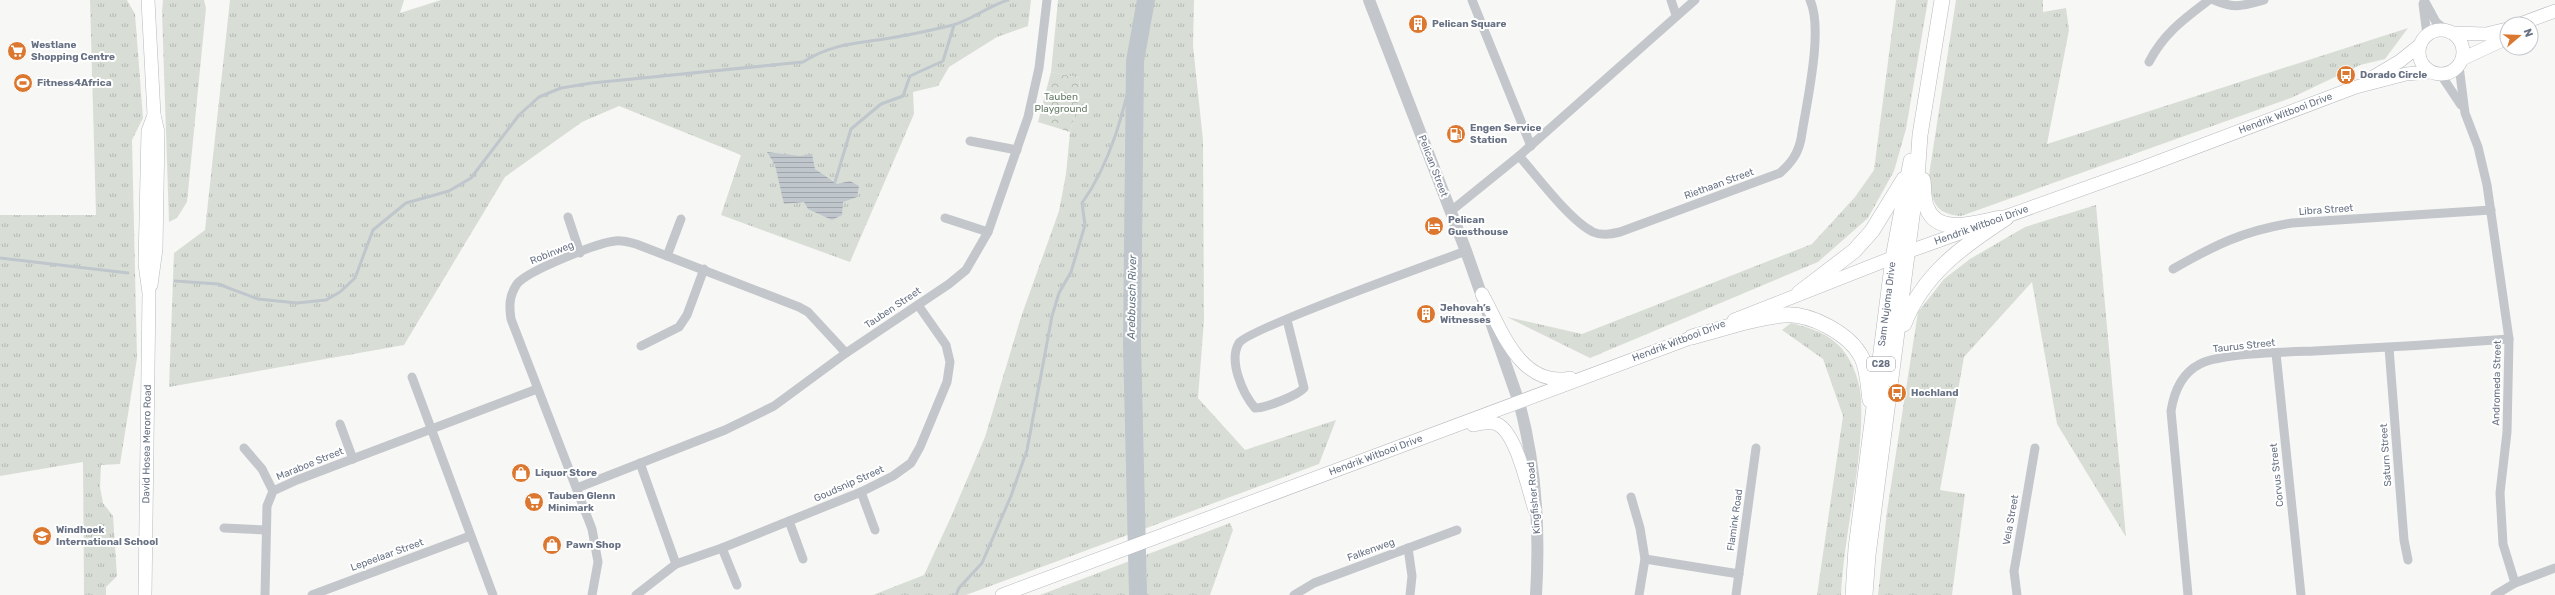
<svg xmlns="http://www.w3.org/2000/svg" width="2555" height="595" viewBox="0 0 2555 595" font-family="Rubik,sans-serif">
<defs>
<pattern id="grass-tufts" width="24" height="20" patternUnits="userSpaceOnUse"><rect width="24" height="20" fill="#d8ded6"/><path d="M3 7l-1-3M5 7V3M7 7l1-3M15 17l-1-3M17 17v-4M19 17l1-3" fill="none" stroke="#b3b8b3"/></pattern>
<pattern id="forest-crowns" width="20" height="18" patternUnits="userSpaceOnUse"><rect width="20" height="18" fill="#d8ded6"/><path d="M2 6a3 3 0 1 1 6 0M12 15a3 3 0 1 1 6 0" fill="none" stroke="#b3b8b3"/></pattern>
<pattern id="water-rules" width="6" height="5" patternUnits="userSpaceOnUse"><rect width="6" height="5" fill="#bfc6cc"/><path d="M0 2.5h6" fill="none" stroke="#9fa5ab"/></pattern>
</defs>
<rect width="100%" height="100%" fill="#f7f7f5"/>
<g fill="url(#grass-tufts)">
<path d="M90 0H127L135 14 143 118 132 140 137 358 120 464 101 465 100 487 103 503 113 516 117 576 106 587V595H84L83 462 0 476V215H96Z"/>
<path d="M163 0H204L206 8 187 202 177 218 169 222 162 12Z"/>
<path d="M230 0H404L400 13 441 0H1031L1028 26 997 37 949 67 938 86 913 92 914 114 850 262 721 215 741 155 619 106 582 122 505 177 404 345 169 387 174 253 205 230Z"/>
<path d="M1058 0H1194L1193 46 1203 140 1204 320 1198 398 1245 450 1336 420 1319 464 966 595H873L924 575 951 517 985 437 1021 317 1059 211 1066 174 1070 132 1078 102 1080 78 1051 72Z"/>
<path d="M1896 0H1928L1906 129 1894 171 1868 218 1818 262 1590 358 1507 317 1582 334 1812 244 1855 197 1874 170Z"/>
<path d="M1956 0H2043V12L2066 8 2069 30 2047 144 2408 28 2385 59 2360 65 2291 98 1961 216C1933 214 1932 200 1929 175Z"/>
<path d="M2096 205 2126 537 2057 424 2032 282 1964 357 1940 490 1965 494 1952 595H1878L1887 511 1918 312 1944 279 1970 259 2025 227Z"/>
<path d="M1791 323C1806 327 1823 331 1835 342 1850 354 1860 379 1861 399 1864 464 1844 530 1841 595H1817L1843 416 1823 359 1782 330Z"/>
<path d="M1230 523 1233 530 1210 595H1040Z"/>
</g>
<path fill="url(#forest-crowns)" d="M1051 72 1080 78 1078 102 1070 132 1038 122Z"/>
<path fill="url(#water-rules)" d="M767 152 800 156 812 154 815 169 837 184 850 181 859 186 857 197 843 202 842 215 832 220 808 209 804 202 784 204 775 165Z"/>
<g fill="none" stroke-linecap="round" stroke-linejoin="round">
<g stroke="#bfc6cc" stroke-width="3">
<path d="M835 182 851 129 881 104 903 96 910 76 943 61 954 25"/>
<path d="M0 258 128 273"/>
<path d="M175 281 218 284 258 299 297 303 326 300 340 292 355 278 373 230 406 203 449 191 471 178 519 115 539 97 561 88 592 83 803 62C833 43 856 44 890 38 911 35 932 30 953 25 972 20 988 6 1008 0"/>
<path d="M956 595 959 588 982 563 1011 496 1027 450 1052 316 1059 293 1071 272 1085 225 1082 203C1112 161 1124 110 1135 61"/>
</g>
<path stroke="#bfc6cc" stroke-width="18" d="M1138 595 1132 342 1135 61 1146 0"/>
<g stroke="#b6b9be" stroke-width="14">
<g id="secondary">
<path d="M148 0 154 115 158 132 156 249 151 285"/>
<path d="M2520 24 2555 11"/>
<circle cx="2441" cy="52" r="22"/>
<path d="M2452 33 2486 34 2507 29"/>
<path d="M2462 59 2507 38"/>
<path d="M2373 77 2400 61 2420 45"/>
<path d="M1482 294C1501 328 1520 388 1570 378"/>
<path id="s1" d="M1734 320 1907 252 2144 167 2356 87 2406 74 2430 72"/>
<path d="M1473 425C1481 423 1489 421 1497 424 1517 433 1528 490 1535 510"/>
<path id="s2" d="M145 595 149 293 145 264 148 131 154 115"/>
<path id="s3" d="M1002 595 1701 334"/>
</g>
</g>
<g stroke="#b6b8bc" stroke-width="16">
<g id="trunk">
<path d="M1923 180C1924 189 1923 200 1927 208 1938 237 1978 222 2001 218"/>
<path d="M1799 293 1854 251 1872 231 1904 179"/>
<path d="M1904 324C1923 274 1963 246 2006 218"/>
<path d="M1692 337C1722 329 1753 318 1784 315 1811 313 1850 334 1862 358 1868 371 1868 386 1870 400"/>
<path id="s4" d="M1853 595 1856 548 1893 258 1911 161"/>
<path d="M1865 595 1868 555 1917 178 1920 135 1942 0"/>
</g>
</g>
<g stroke="#c3c6ca" stroke-width="9">
<path d="M1472 0 1531 146"/>
<path d="M1671 0 1676 15"/>
<path d="M2214 0C2235 9 2242 6 2264 0"/>
<path d="M2424 0 2436 22 2446 30"/>
<path d="M2423 4 2427 35"/>
<path d="M2149 62C2164 33 2184 19 2209 0"/>
<path d="M2459 66 2465 113 2478 147 2487 185 2509 339 2507 432 2500 493 2503 544 2515 583"/>
<path d="M2441 75 2461 105"/>
<path d="M970 141 1017 150"/>
<path d="M1519 156C1537 176 1570 221 1593 232 1602 236 1611 234 1620 232L1780 173C1791 163 1798 154 1801 139 1806 105 1824 30 1810 0"/>
<path d="M1451 211 1519 156 1695 0"/>
<path d="M568 217 580 253"/>
<path d="M945 218 988 232"/>
<path d="M667 256 681 219"/>
<path d="M2173 269C2215 245 2243 231 2292 223L2491 210"/>
<path d="M1287 320 1304 388C1297 396 1265 408 1255 408 1243 394 1228 361 1239 343 1248 329 1436 262 1466 251"/>
<path d="M641 346 679 327 687 315 704 269"/>
<path d="M2389 348 2404 540 2408 560"/>
<path d="M2276 353 2301 595"/>
<path d="M412 377 493 595"/>
<path d="M340 424 353 459"/>
<path d="M244 448 262 469 273 491"/>
<path d="M640 463 676 564"/>
<path d="M577 488 725 430 774 406 846 353 949 284 966 270 988 232 1028 117 1039 68 1047 0"/>
<path d="M861 492 875 530"/>
<path d="M1631 497 1640 528 1645 559 1639 595"/>
<path d="M789 521 803 559"/>
<path d="M224 528 266 530"/>
<path d="M722 548 737 585"/>
<path d="M1408 548 1412 576 1410 595"/>
<path d="M1645 559 1739 574"/>
<path d="M265 595 267 506 273 491 297 480 537 389"/>
<path d="M312 595 470 536"/>
<path d="M592 595 598 562 592 529 511 319C509 306 509 296 517 284 527 271 597 243 615 241 622 240 629 242 636 244L799 307 808 312 846 353"/>
<path d="M636 595 676 564 722 548 861 492 893 476 911 463 920 447 947 382 950 362 946 345 918 305"/>
<path d="M1294 595 1314 583 1457 530"/>
<path d="M1736 595 1756 448"/>
<path d="M2017 595 2014 571 2017 554 2035 448"/>
<path d="M2188 595 2171 411C2174 392 2182 373 2200 364 2221 353 2288 352 2315 351 2379 348 2444 344 2509 339"/>
<path d="M2495 595 2515 583 2555 568"/>
</g>
<path stroke="#c3c6ca" stroke-width="12" d="M1369 0 1466 251 1519 402C1536 464 1540 530 1536 595"/>
<use href="#secondary" stroke="#fff" stroke-width="13"/>
<use href="#trunk" stroke="#fff" stroke-width="15"/>
</g>
<defs>
<g id="building-disc" transform="scale(1)"><circle r="9.5" fill="#dc7730" stroke="#fff"/><path d="M-4-6H4V6H1V3H-1V6H-4ZM-2.5-4.3h1.7v1.8h-1.7ZM.8-4.3h1.7v1.8H.8ZM-2.5-1h1.7V.8h-1.7ZM.8-1h1.7V.8H.8Z" fill="#fff"/></g>
<g id="supermarket-disc" transform="scale(1)"><circle r="9.5" fill="#dc7730" stroke="#fff"/><path d="M-6-5.5h2.5l.6 2H6L4.5 2H-2.5L-4.4-4H-6ZM-1.5 3.2a1.3 1.3 0 1 0 .1 0ZM3 3.2a1.3 1.3 0 1 0 .1 0Z" fill="#fff"/></g>
<g id="bus-disc" transform="scale(1)"><circle r="9.5" fill="#dc7730" stroke="#fff"/><path d="M-5-6H5V4H4V6H2V4H-2V6H-4V4H-5ZM-3.5-4V0h7V-4ZM-3.5 1.2v1.5H-2V1.2ZM2 1.2v1.5H3.5V1.2Z" fill="#fff"/></g>
<g id="stadium-disc" transform="scale(1)"><circle r="9.5" fill="#dc7730" stroke="#fff"/><path d="M0-5a6.5 5 0 1 0 0 10a6.5 5 0 1 0 0-10ZM-3.5-1.8h7v3.6h-7Z" fill="#fff"/></g>
<g id="fuel-disc" transform="scale(1)"><circle r="9.5" fill="#dc7730" stroke="#fff"/><path d="M-5.5-6h7V0h2V4h1.3V-2.5L3-4.5l.8-.8L6-3V5H2.5V1h-1V6h-7ZM-4.2-4.7v3.2H.2V-4.7Z" fill="#fff"/></g>
<g id="hotel-disc" transform="scale(1)"><circle r="9.5" fill="#dc7730" stroke="#fff"/><path d="M-6-4.5h1.5V1H6V5H4.5V3h-9V5H-6ZM-4 0a1.8 1.8 0 1 1 3.6 0ZM.5 0V-2.5h3Q6-2.5 6 0Z" fill="#fff"/></g>
<g id="shop-disc" transform="scale(1)"><circle r="9.5" fill="#dc7730" stroke="#fff"/><path d="M-5-2.5h2.3a2.7 3.5 0 0 1 5.4 0H5L5.5 6h-11ZM-1.5-2.5h3a1.5 2.3 0 0 0-3 0Z" fill="#fff"/></g>
<g id="school-disc" transform="scale(1)"><circle r="9.5" fill="#dc7730" stroke="#fff"/><path d="M0-5L7-2L0 1L-7-2ZM-4 1L0 2.5L4 1V4Q0 6-4 4Z" fill="#fff"/></g>
</defs>
<g fill-rule="evenodd">
<use href="#building-disc" x="1418" y="24"/>
<use href="#supermarket-disc" x="17" y="51"/>
<use href="#bus-disc" x="2346" y="75"/>
<use href="#stadium-disc" x="23" y="83"/>
<use href="#fuel-disc" x="1456" y="134"/>
<use href="#hotel-disc" x="1434" y="226"/>
<use href="#building-disc" x="1426" y="314"/>
<use href="#bus-disc" x="1897" y="393"/>
<use href="#shop-disc" x="521" y="473"/>
<use href="#supermarket-disc" x="534" y="502"/>
<use href="#school-disc" x="42" y="536"/>
<use href="#shop-disc" x="552" y="545"/>
</g>
<g text-anchor="middle" dominant-baseline="central" stroke-width="4" stroke-linejoin="round" paint-order="stroke">
<rect fill="#fff" stroke="#959ca9" stroke-width="1" x="1867" y="357" width="28" height="14" rx="3"/>
<g font-size="9" font-weight="bold" fill="#687284">
<text x="1881" y="364">C28</text>
</g>
<g font-size="10" font-weight="bold" fill="#687284" stroke="#fff" text-anchor="start">
<text x="1432" y="24">Pelican Square</text>
<text x="31" y="45">Westlane<tspan x="31" dy="12">Shopping Centre</tspan></text>
<text x="2360" y="75">Dorado Circle</text>
<text x="37" y="83">Fitness4Africa</text>
<text x="1470" y="128">Engen Service<tspan x="1470" dy="12">Station</tspan></text>
<text x="1448" y="220">Pelican<tspan x="1448" dy="12">Guesthouse</tspan></text>
<text x="1440" y="308">Jehovah’s<tspan x="1440" dy="12">Witnesses</tspan></text>
<text x="1911" y="393">Hochland</text>
<text x="535" y="473">Liquor Store</text>
<text x="548" y="496">Tauben Glenn<tspan x="548" dy="12">Minimark</tspan></text>
<text x="56" y="530">Windhoek<tspan x="56" dy="12">International School</tspan></text>
<text x="566" y="545">Pawn Shop</text>
</g>
<g font-size="10" fill="#677c66" stroke="#fff">
<text x="1061" y="97">Tauben<tspan x="1061" dy="12">Playground</tspan></text>
</g>
<g font-size="10" fill="#687284" stroke="#fff">
<text stroke="none"><textPath href="#s1" startOffset="589">Hendrik Witbooi Drive</textPath></text>
<text transform="translate(1433 166) rotate(69)">Pelican Street</text>
<text transform="translate(1719 184) rotate(-20)">Riethaan Street</text>
<text transform="translate(2326 210) rotate(-4)">Libra Street</text>
<text stroke="none"><textPath href="#s1" startOffset="265">Hendrik Witbooi Drive</textPath></text>
<text transform="translate(552 253) rotate(-22)">Robinweg</text>
<text stroke="none"><textPath href="#s4" startOffset="293">Sam Nujoma Drive</textPath></text>
<text transform="translate(893 308) rotate(-34)">Tauben Street</text>
<text transform="translate(1679 341) rotate(-21)">Hendrik Witbooi Drive</text>
<text transform="translate(2244 346) rotate(-6)">Taurus Street</text>
<text transform="translate(2497 383) rotate(-89)">Andromeda Street</text>
<text stroke="none"><textPath href="#s2" startOffset="151">David Hosea Meroro Road</textPath></text>
<text stroke="none"><textPath href="#s3" startOffset="399">Hendrik Witbooi Drive</textPath></text>
<text transform="translate(2386 455) rotate(-94)">Saturn Street</text>
<text transform="translate(310 464) rotate(-22)">Maraboe Street</text>
<text transform="translate(2277 475) rotate(-96)">Corvus Street</text>
<text transform="translate(849 484) rotate(-24)">Goudsnip Street</text>
<text transform="translate(1534 498) rotate(-95)">Kingfisher Road</text>
<text transform="translate(1735 520) rotate(-82)">Flamink Road</text>
<text transform="translate(2011 520) rotate(-80)">Vela Street</text>
<text transform="translate(1371 550) rotate(-20)">Falkenweg</text>
<text transform="translate(387 555) rotate(-20)">Lepeelaar Street</text>
</g>
<g font-size="11" font-style="italic" fill="#637380" stroke="#fff">
<text transform="translate(1132 297) rotate(-89)">Arebbusch River</text>
</g>
</g>
<g transform="translate(2519 36) rotate(71)"><circle r="19" fill="#ffffff" stroke="#c3c7ce"/>
<path d="M0-3L7 15L0 10L-7 15Z" fill="#dc7730"/>
<text y="-6" font-size="11" font-weight="bold" text-anchor="middle" fill="#687284">N</text>
</g>
</svg>
